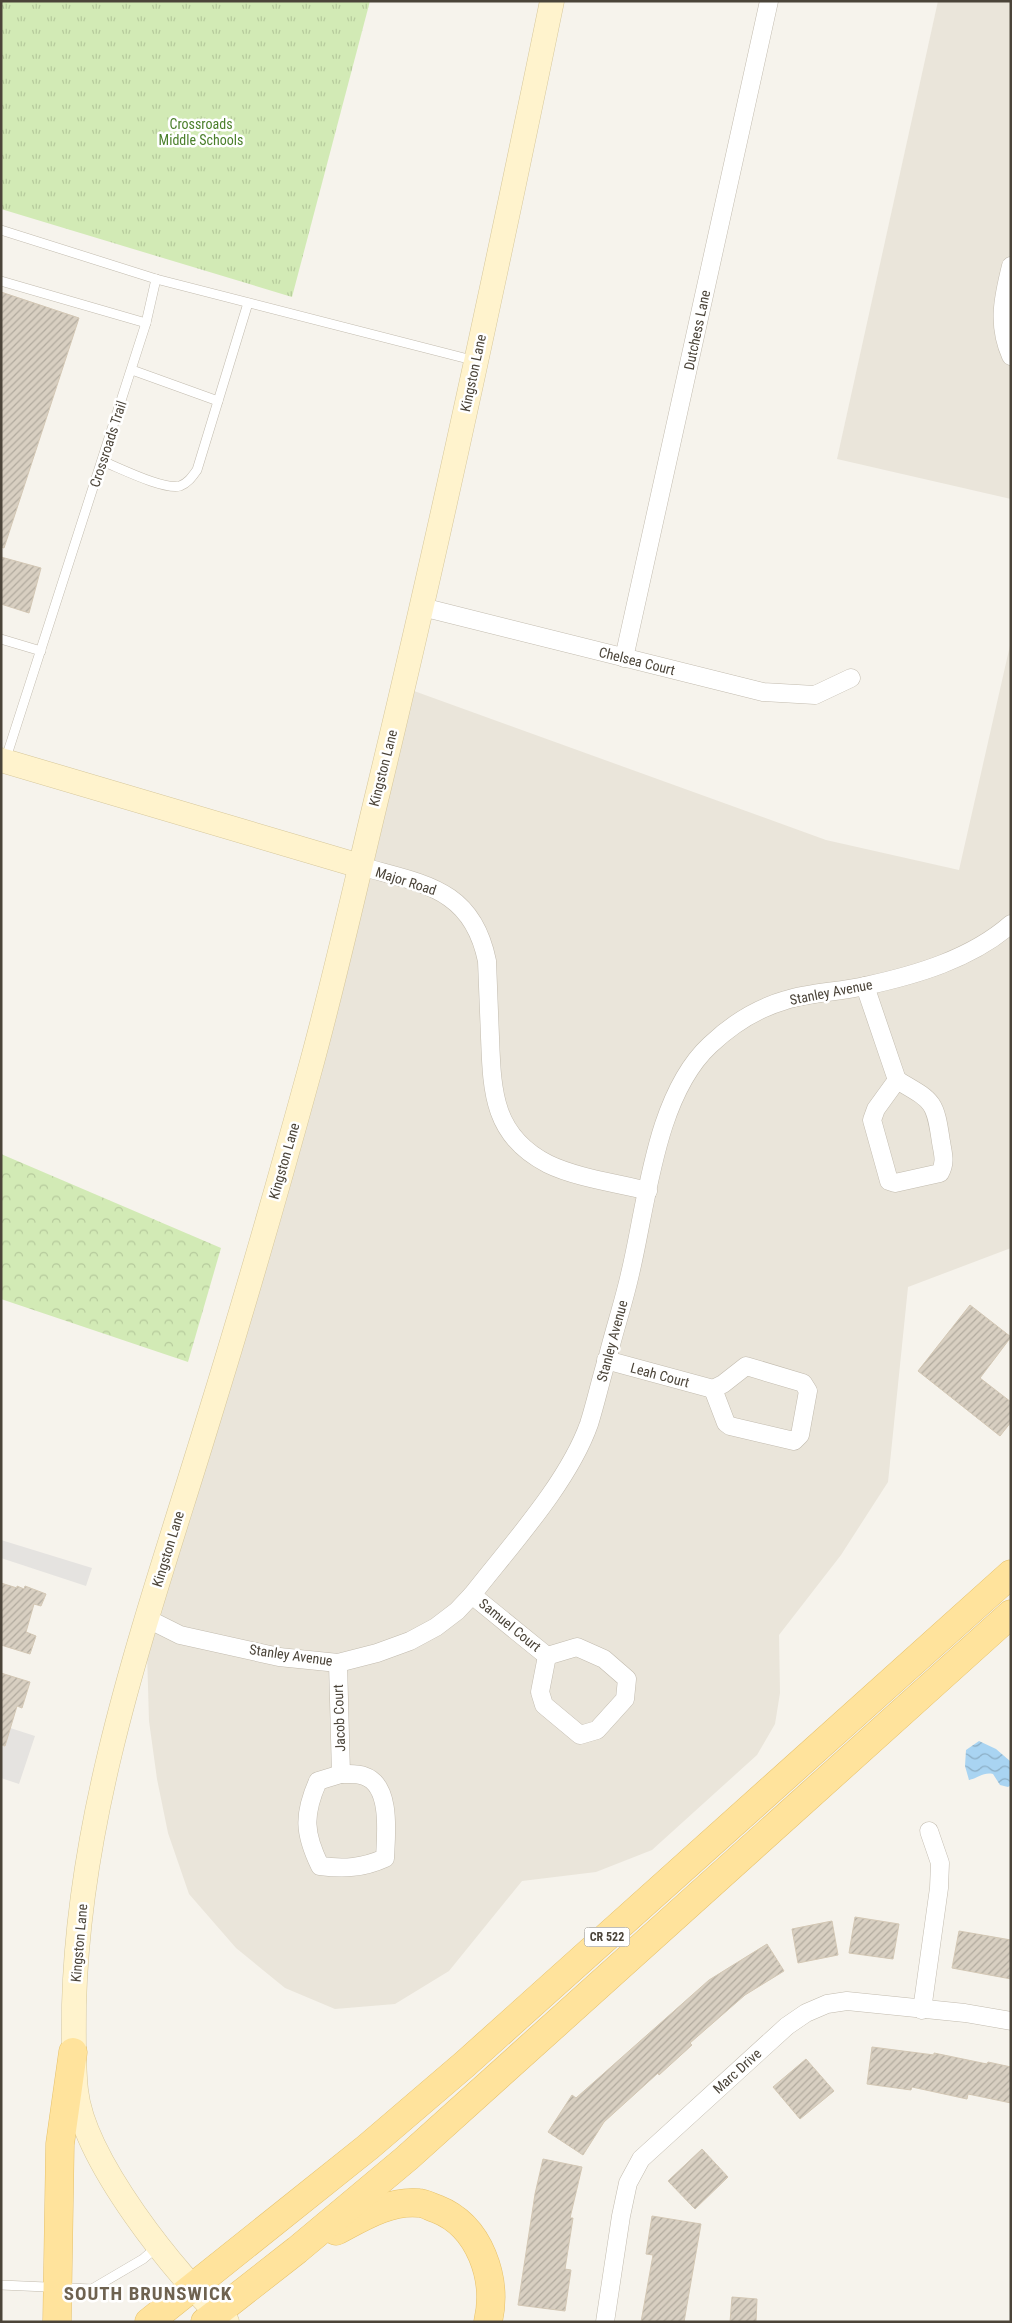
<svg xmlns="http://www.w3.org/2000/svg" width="1012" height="2323" viewBox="0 0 1012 2323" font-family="'Roboto Condensed',sans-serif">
<defs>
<pattern id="forest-crowns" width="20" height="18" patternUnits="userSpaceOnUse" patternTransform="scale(1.25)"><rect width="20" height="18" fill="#d2eab5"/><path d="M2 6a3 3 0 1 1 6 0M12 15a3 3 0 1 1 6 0" fill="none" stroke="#b6ca9c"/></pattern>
<pattern id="park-tufts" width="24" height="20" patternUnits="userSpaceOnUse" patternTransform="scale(1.25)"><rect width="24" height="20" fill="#d2eab5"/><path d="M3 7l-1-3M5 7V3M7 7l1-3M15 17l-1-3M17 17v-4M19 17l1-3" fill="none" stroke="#b6ca9c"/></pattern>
<pattern id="water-waves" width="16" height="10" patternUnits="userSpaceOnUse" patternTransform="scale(1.25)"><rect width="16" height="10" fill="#a9d4f2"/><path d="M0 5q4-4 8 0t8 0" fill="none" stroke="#8caec5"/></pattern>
<pattern id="building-hatch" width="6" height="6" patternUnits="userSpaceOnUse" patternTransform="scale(1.25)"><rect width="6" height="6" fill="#d8cfc1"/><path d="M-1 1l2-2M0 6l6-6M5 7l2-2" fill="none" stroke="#b1aa9e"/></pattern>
</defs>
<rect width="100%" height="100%" fill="#f6f3ec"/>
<g fill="#eae5da">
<path d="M938 1H1011V499L837 459Z"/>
<path d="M1011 641V1248L908 1287 888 1482 841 1555 779 1635 780 1693 775 1724 757 1755 652 1850 596 1872 522 1881 449 1971 395 2004 335 2009 285 1988 236 1948 189 1894 168 1833 157 1779 149 1721 146 1618 311 1068 403 687 826 840 959 870Z"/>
</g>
<path fill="url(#forest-crowns)" d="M1 1154 221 1248 188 1362 1 1299Z"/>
<path fill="url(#park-tufts)" d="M1 1H370L292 297 1 209Z"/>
<g fill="#e5e3e0">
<path d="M1 1540 92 1568 86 1586 1 1558Z"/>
<path d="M1 1725 35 1736 19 1784 1 1778Z"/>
</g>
<path fill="url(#water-waves)" d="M979 1741 996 1749 1010 1761 1011 1785 1008 1787 1000 1785 993 1774C983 1772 979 1778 969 1780L965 1766 966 1750Z"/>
<g fill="url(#building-hatch)" stroke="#d3c7b4">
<path d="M1 292 79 318 4 548 1 547Z"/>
<path d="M1 557 41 568 29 613 1 604Z"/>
<path d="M970 1305 1011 1337 980 1378 1011 1402V1422L1000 1436 918 1371Z"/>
<path d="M1 1583 17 1588V1586L24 1589 25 1586 46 1594 41 1606 34 1604 26 1632 36 1636 30 1654 1 1645Z"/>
<path d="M1 1673 30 1682 22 1708 17 1706 5 1746 1 1745Z"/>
<path d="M855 1917 899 1924 893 1959 849 1953Z"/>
<path d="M832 1921 838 1955 798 1963 792 1929Z"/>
<path d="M959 1931 1011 1940V1979L952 1968Z"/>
<path d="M767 1944 784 1971 745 1995 690 2043 692 2045 659 2075 658 2073 604 2122 583 2155 548 2132 572 2095 576 2098 709 1980Z"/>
<path d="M872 2047 934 2055V2053L987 2064 988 2062 1011 2067V2103L968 2094 967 2099 912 2087 911 2090 867 2084Z"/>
<path d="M806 2059 834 2091 800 2119 773 2087Z"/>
<path d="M702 2149 728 2177 695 2209 668 2181Z"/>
<path d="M543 2159 582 2167 570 2218H573L565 2269 571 2270 565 2311 518 2305 535 2194Z"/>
<path d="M652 2216 701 2224 684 2322H641L653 2255 646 2254Z"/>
<path d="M732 2297 757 2299 756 2322H730Z"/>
</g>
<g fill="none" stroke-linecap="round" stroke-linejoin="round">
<g stroke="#c2bbae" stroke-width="10">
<g id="lane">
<path d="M1 230 156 279 476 361"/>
<path d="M1 281 146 323"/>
<path d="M132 370 218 401"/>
<path d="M102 461C120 468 163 490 180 486 188 483 192 477 197 470L248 303"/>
<path d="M1 639 41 651"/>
<path d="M5 761 146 323 156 279"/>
<path d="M1 2285 92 2289 143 2259 158 2246"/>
</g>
</g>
<g stroke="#c2bbae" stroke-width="19">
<g id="street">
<path d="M1011 266C1003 298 997 325 1011 356"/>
<path d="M422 607 763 692 815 695 851 678"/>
<path d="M624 658 769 1"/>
<path d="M360 866C422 884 472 887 487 961 488 987 489 1012 490 1037 492 1092 493 1136 548 1164 577 1178 617 1183 648 1191"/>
<path d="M865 986 897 1080"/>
<path d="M897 1080C933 1101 935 1100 941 1142 943 1154 946 1162 940 1173L895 1183 889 1181 872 1120 876 1109Z"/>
<path d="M606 1360 713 1389"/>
<path d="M746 1366 803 1383 808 1391 800 1435 794 1441 730 1426 726 1423 713 1389 723 1384Z"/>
<path d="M472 1595 547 1656"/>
<path d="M146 1618 180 1635 279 1657 338 1663 377 1653 410 1641 436 1627 457 1611 472 1595C511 1545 568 1483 589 1424 596 1402 601 1378 608 1356 615 1328 624 1301 630 1274 647 1204 655 1096 710 1045 731 1025 758 1008 786 1000 811 992 839 992 865 986 916 975 971 959 1011 924"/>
<path d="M577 1647 604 1659 627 1679 625 1699 597 1730 580 1735 544 1705 540 1692 547 1656Z"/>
<path d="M338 1663 341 1774"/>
<path d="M341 1774C348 1774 357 1773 364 1776 392 1785 386 1835 385 1858 363 1868 344 1869 320 1866 304 1833 303 1815 318 1781Z"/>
<path d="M922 2010 939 1888 940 1863 929 1831"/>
<path d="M605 2322 621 2216 628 2183 641 2159 787 2026 806 2013 827 2004 847 2001 965 2013 1011 2021"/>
</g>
</g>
<g stroke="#d6c79b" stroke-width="25">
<g id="secondary">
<path d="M1 760 360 866"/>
<path d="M227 2322C176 2276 83 2159 76 2090 73 2062 74 2034 74 2005 79 1805 149 1614 207 1424 243 1308 277 1190 309 1073 335 979 356 883 379 788 442 527 498 264 552 1"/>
</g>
</g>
<g stroke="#e6c16a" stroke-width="29">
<g id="primary">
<path d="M336 2231C361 2218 389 2200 419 2203 424 2203 431 2207 437 2209 480 2226 498 2279 488 2322"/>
<path d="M57 2322 60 2144 73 2052"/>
<path d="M149 2322 368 2147 465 2064 1011 1574"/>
<path d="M205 2322 297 2250 407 2158 1011 1614"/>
</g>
</g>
<use href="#lane" stroke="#fff" stroke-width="9"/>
<use href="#street" stroke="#fff" stroke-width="18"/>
<use href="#secondary" stroke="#fff3cd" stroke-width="24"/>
<use href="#primary" stroke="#ffe39c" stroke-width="28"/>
</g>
<g text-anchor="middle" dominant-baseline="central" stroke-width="5" stroke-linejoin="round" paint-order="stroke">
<rect fill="#fff" stroke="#817c74" stroke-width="1" x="584.5" y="1927.5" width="45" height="19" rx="4"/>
<g font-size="12" font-weight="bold" fill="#4b4439">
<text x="607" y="1937">CR 522</text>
</g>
<g font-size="14" fill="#4a7f2a" stroke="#fff">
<text x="201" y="124">Crossroads<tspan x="201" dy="16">Middle Schools</tspan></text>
</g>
<g font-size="14" fill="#4b4439" stroke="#fff">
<text transform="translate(697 330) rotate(-78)">Dutchess Lane</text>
<text transform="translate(473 373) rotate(-78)">Kingston Lane</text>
<text transform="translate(108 444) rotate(-72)">Crossroads Trail</text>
<text transform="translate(637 661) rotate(14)">Chelsea Court</text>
<text transform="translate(383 768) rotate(-76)">Kingston Lane</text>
<text transform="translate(406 881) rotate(18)">Major Road</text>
<text transform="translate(831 992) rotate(-11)">Stanley Avenue</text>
<text transform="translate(284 1161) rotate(-74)">Kingston Lane</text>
<text transform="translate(612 1341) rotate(-75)">Stanley Avenue</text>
<text transform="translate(660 1375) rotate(15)">Leah Court</text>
<text transform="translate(168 1549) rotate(-73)">Kingston Lane</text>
<text transform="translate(510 1625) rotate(39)">Samuel Court</text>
<text transform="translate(291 1655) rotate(8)">Stanley Avenue</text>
<text transform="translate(339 1718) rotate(-92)">Jacob Court</text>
<text transform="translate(79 1943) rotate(-85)">Kingston Lane</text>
<text transform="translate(737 2071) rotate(-42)">Marc Drive</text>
</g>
<g font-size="19" font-weight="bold" letter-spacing="1" fill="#6e6250" stroke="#fff">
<text x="148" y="2293">SOUTH BRUNSWICK</text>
</g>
</g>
<rect width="1012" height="2323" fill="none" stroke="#4b4439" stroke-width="5"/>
</svg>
